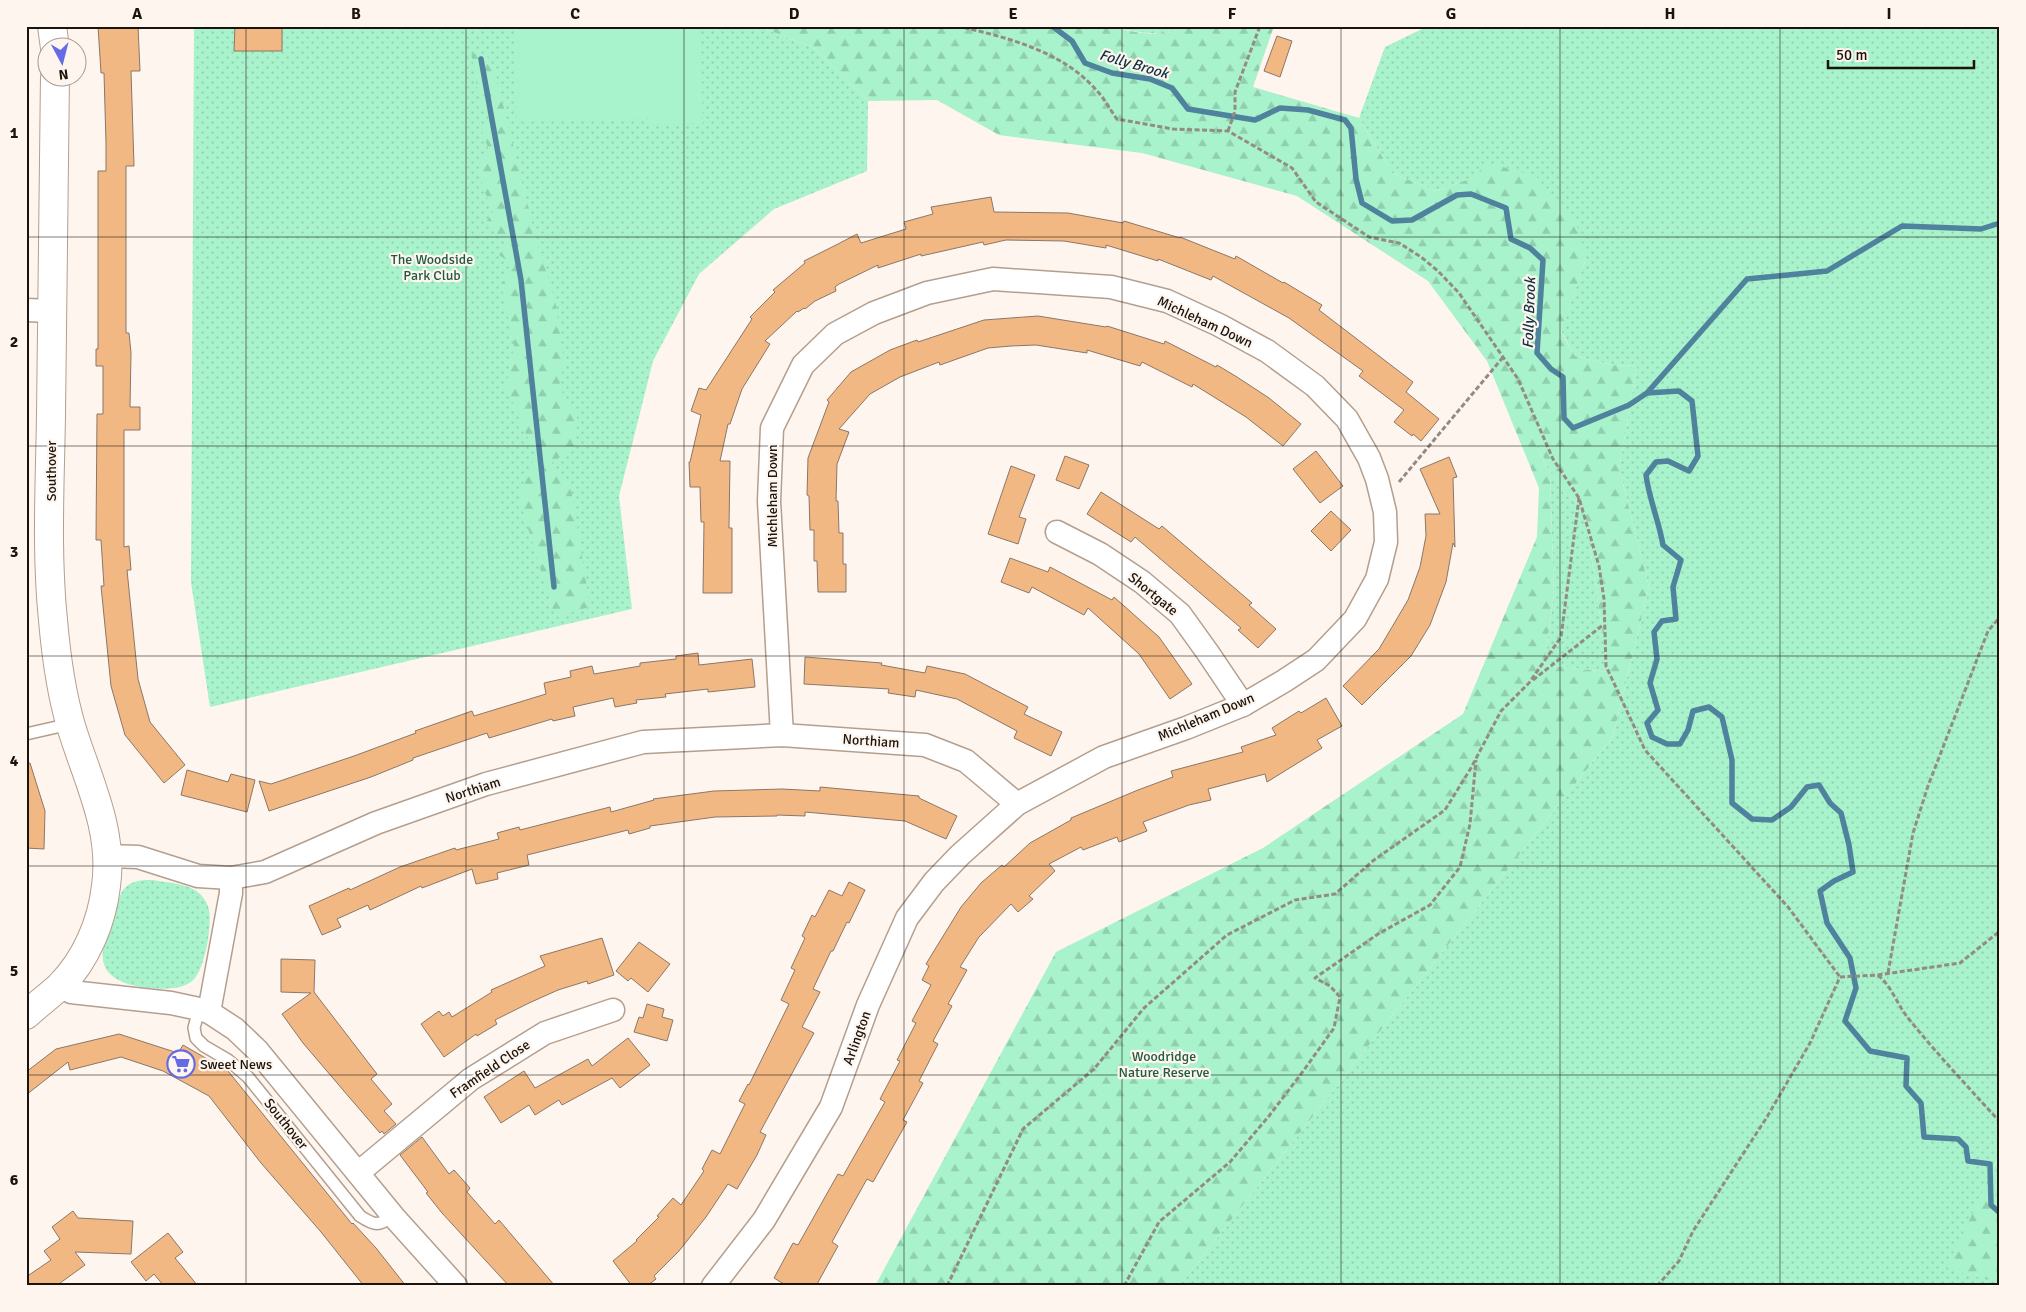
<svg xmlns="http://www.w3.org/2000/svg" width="2026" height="1312" viewBox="0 0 2026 1312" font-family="Signika,sans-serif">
<defs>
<pattern id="green-dots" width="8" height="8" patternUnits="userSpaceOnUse" patternTransform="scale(1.25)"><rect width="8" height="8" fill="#a8f2cc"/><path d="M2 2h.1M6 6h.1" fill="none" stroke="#90cfae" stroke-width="1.8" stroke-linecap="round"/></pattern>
<pattern id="forest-firs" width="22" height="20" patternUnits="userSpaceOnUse" patternTransform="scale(1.25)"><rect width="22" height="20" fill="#a8f2cc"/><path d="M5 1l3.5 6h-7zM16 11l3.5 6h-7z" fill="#90cfae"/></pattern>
</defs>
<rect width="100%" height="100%" fill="#fef5ee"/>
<g fill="url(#green-dots)">
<path d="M194 26H758L814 48 868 101 867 171 774 209 699 274 653 361 619 496 632 609 210 707 191 582Z"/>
<path d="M1183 26C1170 40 1130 31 1114 27Z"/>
<path d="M1428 26H2000V1155L1994 1166 2000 1169V1286H1179L1613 736 1649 587 1619 468 1637 366 1612 365 1575 356 1561 331 1586 258 1472 178 1436 191 1392 173 1359 118 1385 47Z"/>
<path d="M1523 419 1565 495 1578 502 1585 512 1608 672 1544 665 1554 594 1550 473Z"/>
<path d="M153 880C167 883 189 883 200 894 204 898 208 904 209 910 212 926 205 972 191 982 179 990 164 989 150 988 128 986 99 979 103 950 105 939 110 928 113 917 116 908 119 892 127 886 134 880 144 880 153 880Z"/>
</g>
<g fill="url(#forest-firs)" fill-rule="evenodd">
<path d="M758 26H1114C1128 33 1171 39 1183 26H1274L1253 87 1359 118 1392 173 1436 191 1472 178 1488 163 1536 176 1576 222 1586 258 1561 332 1575 356 1612 365 1637 366 1619 468 1649 587 1613 736 1179 1286H875L1056 952 1263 848 1463 714 1537 537 1539 488 1487 361 1428 281 1297 196 1142 153 999 135 937 100 868 101 814 48ZM1529 431 1565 495 1578 502 1585 512 1608 672 1544 665 1554 594 1550 473Z"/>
<path d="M471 53 486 54 496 76 537 243 555 299 564 362 559 387 577 417 576 445 548 466 570 482 590 607 555 617 519 498 535 455 506 387 514 346 501 285 515 266 499 255 506 243 485 224 494 210 483 189 480 165 489 150 481 129 492 118 480 102Z"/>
<path d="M2000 1155V1283L1946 1269Z"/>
</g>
<path fill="#a8f2cc" d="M514 26H701L703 123 651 125V118L517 122Z"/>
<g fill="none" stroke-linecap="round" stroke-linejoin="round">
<g stroke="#4f829c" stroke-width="5.5">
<path d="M1052 26 1072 41 1085 63 1112 73 1150 79 1172 88 1188 109 1255 120 1280 108 1308 110 1345 120 1351 128 1356 179 1362 203 1392 221 1412 220 1457 195 1471 194 1506 208 1511 239 1530 248 1543 260 1537 353 1551 369 1563 377 1564 418 1573 428 1629 405 1647 393 1679 391 1692 401 1698 456 1689 471 1668 461 1656 462 1646 475C1649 499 1659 521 1663 545L1681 560 1673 587 1676 619 1662 621 1654 632 1657 659 1650 683 1658 710 1647 723 1652 737 1667 744H1680L1688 730 1693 711 1709 707 1722 717 1732 760V803L1752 819 1772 820 1791 807 1807 787 1819 785 1830 803 1841 813 1849 845 1853 872 1834 881 1820 891 1827 923 1850 958 1856 988 1845 1021 1870 1051 1907 1058 1906 1086 1921 1103 1924 1137 1958 1139 1966 1147 1968 1161 1990 1164 1991 1205 2000 1213"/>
<path d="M481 59 521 280 554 587"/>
<path d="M1647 393 1747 279 1827 271 1902 226 1981 229 2000 223"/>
</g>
</g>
<g fill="#f2b884" stroke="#8b7767">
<path d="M98 26H138L140 71H131L134 166H126V333H129L131 353 130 407H140V430H124V547L129 546 131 570H127L138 679 150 722 185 765 164 783 125 735 111 686 101 586H104L101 540H96L97 414H103V366H96V349H98V171H106V143L104 73H101Z"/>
<path d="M235 26H282V51H234Z"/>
<path d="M1277 36 1292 41 1280 77 1264 71Z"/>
<path d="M991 197 994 212 1068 213 1123 223 1124 221 1180 238V237L1235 259 1236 256 1283 283 1284 282 1322 305 1319 310 1413 382 1406 392 1439 419 1421 441 1413 434 1412 436 1394 422 1404 410 1359 376 1363 371 1289 318 1213 276 1211 280 1158 259V261L1106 245V248L1064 241 1006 240 984 245 983 242 921 256V254L878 268V265L839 284 835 287 836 291 815 301 805 309 804 308 798 312 797 311 765 341 770 344 742 389 730 424H728L720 461H730L729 528H732V593H703L704 522H701L700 487H690L689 462H690L701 415 691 411 699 388 706 390 752 319 750 317 775 292 773 290 805 263 804 261 838 244 857 234 861 243 906 229 904 222 933 214 931 207Z"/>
<path d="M1038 316 1106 327 1107 326 1164 344 1165 341 1216 367 1217 365 1237 377 1269 398 1301 424 1283 446 1246 417 1193 384 1192 387 1142 362 1140 366 1087 350V353L1036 345 1011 346 988 348 940 365 939 362 900 377 870 394 839 429 849 432 837 464 836 501H838L839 533H843V564H846V592H818L817 561H814V530H810L809 496 807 495 808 458 829 402 827 400 851 372 890 350 917 340 918 342 984 320Z"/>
<path d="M1316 451 1343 486 1320 503 1293 469Z"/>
<path d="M1065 456 1089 465 1079 489 1056 480Z"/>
<path d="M1449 457 1457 477 1453 478 1455 547 1453 543 1446 582 1430 625 1411 656 1362 705 1343 686 1379 649 1408 600 1420 567 1426 536 1425 514H1440L1420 469Z"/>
<path d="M1011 466 1035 475 1019 517 1026 519 1018 544 988 534Z"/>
<path d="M1101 492 1159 529 1162 526 1252 603 1249 605 1276 629 1258 648 1238 630 1241 628 1135 537 1131 542 1087 514Z"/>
<path d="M1331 511 1351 530 1331 551 1311 531Z"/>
<path d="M1010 558 1048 572 1050 567 1112 600 1114 597 1159 637 1192 684 1170 699 1139 654 1088 608 1084 615 1032 587 1029 593 1001 582Z"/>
<path d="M698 653 699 665 752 659 755 687 708 692V689L665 694 666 697 636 700 637 703 615 707 613 698 573 707 575 716 553 721 552 719 489 738 487 733 413 758V760L371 777 269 811 259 781 271 784 354 756 416 733 415 731 472 711 474 716 546 694 544 683 571 677 570 671 592 666 594 674 640 666V663L676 659V656Z"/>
<path d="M805 657 882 663 881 665 925 673 927 666 965 674 1028 707 1024 714 1062 732 1051 756 1014 738 1017 731 957 699 916 690 915 697 888 693 889 689 804 684Z"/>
<path d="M1326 698 1342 726 1317 740 1322 748 1267 782 1265 774 1208 789 1211 800 1189 805 1143 822 1147 831 1119 842 1117 837 1083 850 1081 847 1049 864 1055 871 1029 896 1033 899 1018 912 1011 904 979 937 960 967 967 970 948 1004 952 1006 933 1041 938 1044 919 1081 923 1083 903 1120 907 1122 873 1182 867 1179 843 1222 832 1242 838 1246 816 1286H787L774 1278 793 1243 798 1245 838 1174 843 1176 885 1102 880 1099 900 1061 897 1060 916 1023 912 1021 931 985 922 980 929 966 926 964 961 907 981 883 1002 865 1004 867 1030 843 1071 820V818L1138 790 1173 777 1171 771 1243 752 1241 747 1276 735 1272 728 1299 711 1301 713Z"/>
<path d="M30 763 45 811 44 849 26 848V764Z"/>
<path d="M187 770 228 782 231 774 255 780 247 812 181 795Z"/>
<path d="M820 787 919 796V798L957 816 946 839 905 821 805 812V816L777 815V816L715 817 650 826V828L629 834 628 830 527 855 529 865 497 873 498 879 476 884 472 869 422 888 421 886 370 910 368 905 337 919 341 927 322 935 309 906 349 888 350 890 400 867 455 848 456 850 499 839 497 833 519 827 520 830 610 807 611 812 654 800 653 799 714 791 782 789 820 791Z"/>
<path d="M849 882 865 890 849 923 847 922 833 951H831L813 989 820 992 802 1027 814 1033 760 1132 766 1135 757 1155 737 1189 728 1184 706 1217 679 1251 654 1276 656 1279 647 1286H632L613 1261 637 1241 636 1240 659 1217 657 1216 673 1198 681 1205 704 1171 702 1169 712 1150 720 1154 745 1104 739 1101 748 1084 749 1085 789 1004 781 1000 795 970 791 968 805 938 802 936 812 915 815 917 829 890 842 896Z"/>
<path d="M602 938 614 975 588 984 587 981 558 990 529 1003 495 1020 497 1024 477 1036 476 1034 444 1057 421 1024 439 1011 443 1016 449 1012 452 1017 492 992 491 990 545 966 540 956Z"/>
<path d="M639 942 670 964 648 992 631 978 628 981 616 971Z"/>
<path d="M281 959 315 960 314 992 377 1074 371 1079 392 1104 384 1111 396 1124 384 1134 382 1131 380 1133 349 1097 303 1043 282 1014 311 993 281 992Z"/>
<path d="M647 1004 664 1009 662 1017 673 1020 667 1041 634 1032 639 1017 643 1018Z"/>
<path d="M119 1034 178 1053 183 1045 228 1071 352 1224 353 1223 376 1248 406 1286H364L321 1232 261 1163 209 1096 163 1071 121 1057 70 1070 68 1062 26 1095V1072L56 1049Z"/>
<path d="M628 1038 650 1065 620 1088 612 1078 562 1105 559 1100 535 1115 529 1105 501 1123 484 1097 524 1071 535 1088 588 1059 592 1066Z"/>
<path d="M422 1137 449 1174 454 1170 470 1188 467 1192 495 1224 499 1220 555 1286H509L442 1213 426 1193 428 1192 400 1155Z"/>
<path d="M73 1211 78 1218 133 1221 131 1254 75 1252 85 1265 56 1286H26V1277L51 1260 44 1251 60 1239 52 1227Z"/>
<path d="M168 1233 183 1252 175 1258 198 1286H164L154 1274 146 1281 131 1262Z"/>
</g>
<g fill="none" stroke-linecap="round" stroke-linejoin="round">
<g stroke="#b49f8e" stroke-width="14">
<g id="lane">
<path d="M26 734 70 724"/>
<path d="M199 1009 194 1028 196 1038 204 1046 228 1060 248 1077 360 1216C375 1226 379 1226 393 1216"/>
</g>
</g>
<g stroke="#b49f8e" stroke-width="25">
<g id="street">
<path d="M26 310 52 311"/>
<path d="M1057 532 1100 554 1142 582 1180 614 1208 653 1243 705"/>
<path d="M108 856 138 857 198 876 231 878 265 872 376 823 486 784 643 742 782 735 925 745 966 761 1017 804"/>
<path d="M61 985 71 992 171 1003 199 1009 209 1012 235 1029 257 1050 393 1216 456 1286"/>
<path d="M209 1012 231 893V878"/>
<path d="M358 1173 471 1079 545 1033 613 1010"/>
<path d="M713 1286 764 1220 831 1107 868 1005 907 918 934 882 960 855 1017 804 1104 757 1186 728 1243 705 1284 681 1316 660 1355 619 1377 579 1386 542 1385 512 1377 479 1369 458 1347 419 1315 386 1267 351 1219 325 1167 301 1111 287 993 279 927 293 874 313 835 334 803 365 772 428 769 501 782 735"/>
</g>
</g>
<g stroke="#b49f8e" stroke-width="30">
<g id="secondary">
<path d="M52 26 55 48"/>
<path d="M26 1015C37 1005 49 996 60 986 86 960 102 922 106 886 114 829 87 779 71 726 61 692 56 655 53 620 46 552 50 482 51 415 52 302 53 190 55 78"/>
</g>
</g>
<g stroke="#938b84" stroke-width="3" stroke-dasharray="5 2.5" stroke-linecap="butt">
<path d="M957 26C1006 37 1063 51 1097 91 1105 99 1110 110 1117 119L1173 129 1228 131 1292 168 1316 202 1369 237 1399 243 1421 257 1438 271 1459 293 1518 379 1553 459 1579 498 1599 566 1604 599 1606 666 1645 750 1788 907 1840 977"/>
<path d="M1228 131 1235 111V92L1260 26"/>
<path d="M1399 482 1504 356"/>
<path d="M1533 680 1603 625"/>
<path d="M1888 973 1913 833 1928 786 1988 631 2000 617"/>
<path d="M1878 975C1892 987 1897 1004 1908 1018 1937 1054 1969 1088 2000 1122"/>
<path d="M1840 977 1878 975 1960 963 2000 931"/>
<path d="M947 1286 1023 1129 1094 1069 1144 1008 1227 935 1295 900 1335 894 1374 860 1445 810 1471 768 1501 711 1529 683 1561 637 1579 498"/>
<path d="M1124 1286 1159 1222 1230 1162 1269 1116 1304 1070 1334 1028 1340 997 1330 986 1315 978 1378 934 1430 905 1460 867 1470 824 1476 760"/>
<path d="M1657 1286 1679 1261 1693 1231 1767 1117 1810 1043 1840 977"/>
</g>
<use href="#lane" stroke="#fff" stroke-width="11"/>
<use href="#street" stroke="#fff" stroke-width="22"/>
<use href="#secondary" stroke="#fff" stroke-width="28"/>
</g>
<path fill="none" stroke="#1b140d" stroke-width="1" stroke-opacity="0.55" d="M246 26V1286M466 26V1286M684 26V1286M904 26V1286M1122 26V1286M1341 26V1286M1560 26V1286M1780 26V1286M26 237H2000M26 446H2000M26 656H2000M26 866H2000M26 1075H2000"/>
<defs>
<g id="supermarket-ring" transform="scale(1.4375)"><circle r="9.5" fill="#fef5ee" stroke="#656be4" stroke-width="1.5"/><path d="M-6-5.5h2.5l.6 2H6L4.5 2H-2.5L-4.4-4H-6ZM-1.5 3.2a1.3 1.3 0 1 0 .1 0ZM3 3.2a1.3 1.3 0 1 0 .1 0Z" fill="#656be4"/></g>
</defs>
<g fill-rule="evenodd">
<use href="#supermarket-ring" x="181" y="1064"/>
</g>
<g text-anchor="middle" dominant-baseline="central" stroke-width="4.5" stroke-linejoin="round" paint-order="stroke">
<g font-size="14" fill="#1f5a41" stroke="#fef5ee">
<text x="432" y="259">The Woodside<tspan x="432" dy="16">Park Club</tspan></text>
<text x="1164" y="1056">Woodridge<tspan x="1164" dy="16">Nature Reserve</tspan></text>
</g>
<g font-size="14" fill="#1b140d" stroke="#fef5ee">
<text transform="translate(1205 322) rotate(25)">Michleham Down</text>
<text transform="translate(51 471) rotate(-90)">Southover</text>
<text transform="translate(772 496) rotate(-90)">Michleham Down</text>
<text transform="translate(1153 594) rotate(39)">Shortgate</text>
<text transform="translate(1206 717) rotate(-23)">Michleham Down</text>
<text transform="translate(871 741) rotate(4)">Northiam</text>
<text transform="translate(473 790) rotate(-18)">Northiam</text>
<text transform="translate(857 1038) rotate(-70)">Arlington</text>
<text transform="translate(490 1069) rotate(-34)">Framfield Close</text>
<text transform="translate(286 1124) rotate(51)">Southover</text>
</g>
<g font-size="14" fill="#1b140d" stroke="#fef5ee" text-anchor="start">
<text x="200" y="1064">Sweet News</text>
</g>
<g font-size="15" font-style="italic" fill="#103344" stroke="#fef5ee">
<text transform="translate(1134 64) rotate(16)">Folly Brook</text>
<text transform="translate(1529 313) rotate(-88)">Folly Brook</text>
</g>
</g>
<rect width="2026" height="1312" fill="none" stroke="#fef5ee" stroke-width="55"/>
<g transform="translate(62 62) rotate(173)"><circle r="24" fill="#fef5ee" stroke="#a39b94"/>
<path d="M0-4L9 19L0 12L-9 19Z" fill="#656be4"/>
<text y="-8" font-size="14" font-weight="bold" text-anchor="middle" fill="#1b140d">N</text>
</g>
<path d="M1828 60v8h146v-8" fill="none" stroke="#1b140d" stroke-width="2.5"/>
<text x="1836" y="60" font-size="15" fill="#1b140d" stroke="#fef5ee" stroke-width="4" paint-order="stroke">50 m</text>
<rect x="28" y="28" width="1970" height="1256" fill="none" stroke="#1b140d" stroke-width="2"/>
<g font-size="16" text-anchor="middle" font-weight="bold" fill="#1b140d">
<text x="137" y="19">A</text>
<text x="356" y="19">B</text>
<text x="575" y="19">C</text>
<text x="794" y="19">D</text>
<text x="1013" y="19">E</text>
<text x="1232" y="19">F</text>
<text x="1451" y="19">G</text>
<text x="1670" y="19">H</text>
<text x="1889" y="19">I</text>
<text x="14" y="138">1</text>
<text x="14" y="347">2</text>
<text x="14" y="557">3</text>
<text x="14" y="766">4</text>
<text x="14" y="976">5</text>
<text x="14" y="1185">6</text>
</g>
</svg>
